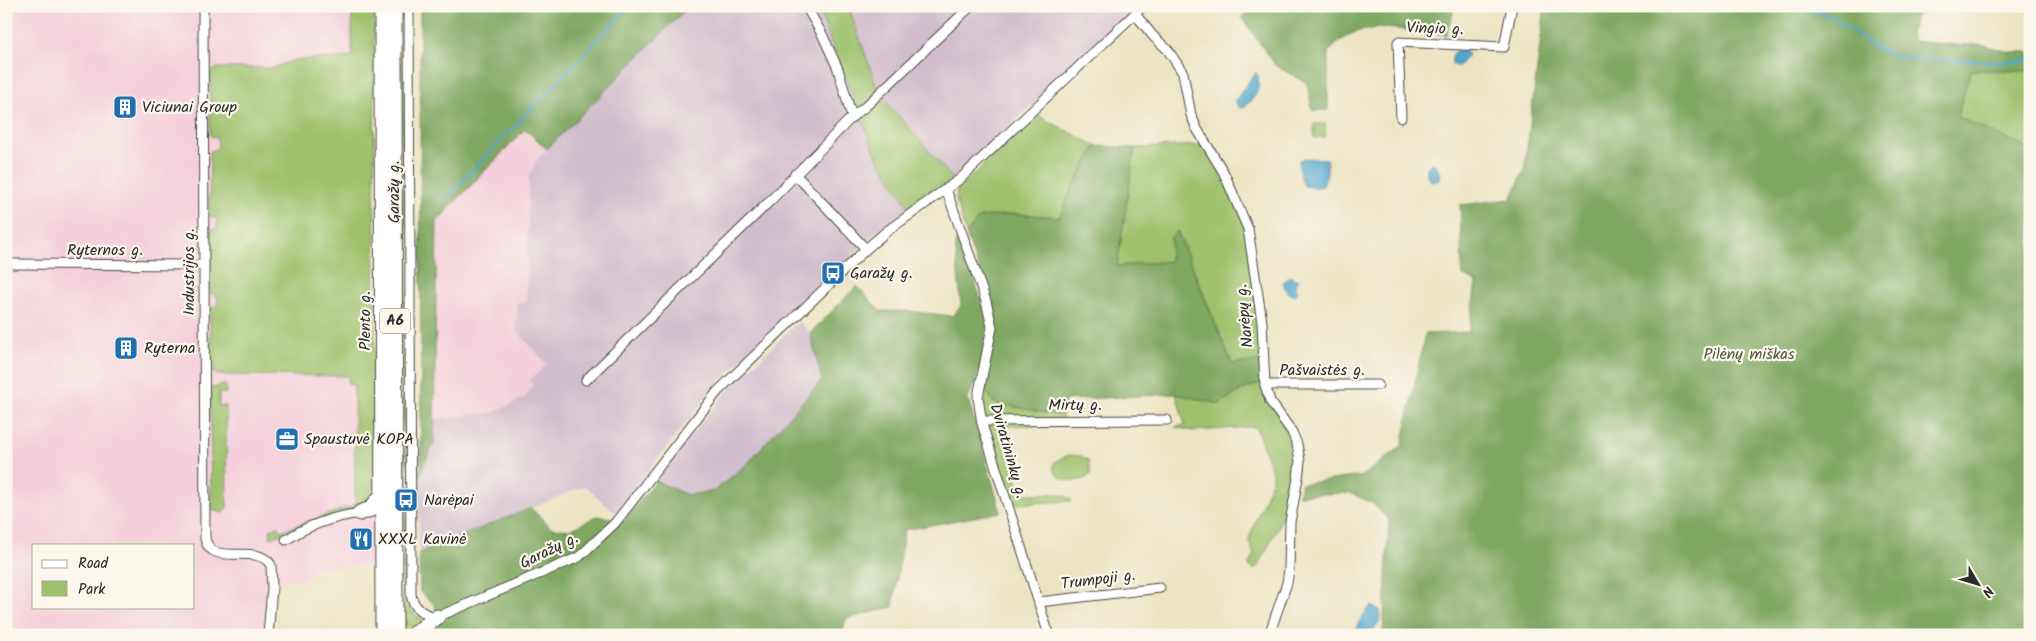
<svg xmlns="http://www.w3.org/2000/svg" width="2036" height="641" viewBox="0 0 2036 641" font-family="Kalam,sans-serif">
<rect width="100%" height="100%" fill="#fbf7ec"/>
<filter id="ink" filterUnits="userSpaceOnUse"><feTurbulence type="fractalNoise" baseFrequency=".02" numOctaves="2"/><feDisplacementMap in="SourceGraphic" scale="10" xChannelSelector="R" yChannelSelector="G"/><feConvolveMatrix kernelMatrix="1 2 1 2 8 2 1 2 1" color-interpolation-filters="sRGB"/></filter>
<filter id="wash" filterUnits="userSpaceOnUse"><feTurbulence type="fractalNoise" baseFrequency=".0096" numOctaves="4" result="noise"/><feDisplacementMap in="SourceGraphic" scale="20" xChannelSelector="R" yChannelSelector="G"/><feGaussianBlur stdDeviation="1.12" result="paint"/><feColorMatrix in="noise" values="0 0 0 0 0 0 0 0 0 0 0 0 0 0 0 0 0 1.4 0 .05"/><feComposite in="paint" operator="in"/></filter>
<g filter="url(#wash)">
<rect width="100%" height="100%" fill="#ece4c3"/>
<g fill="#f5cfdb" fill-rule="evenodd">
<path d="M6 6H374L375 566 317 567 303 580 268 581 263 635H6ZM34 545H194V607H34Z"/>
<path d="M525 129 547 149 535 163 529 177 526 303 547 364 530 380 533 384 526 397 494 412 435 419 437 221Z"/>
</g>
<g fill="#d1bdcc">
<path d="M689 6H817L876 155 910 209 875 233 716 385 615 513 585 486 419 553V476L434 442 435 419 494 412 526 397 533 385 529 381 547 364 517 331V303L526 302 529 177 535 163 547 149Z"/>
<path d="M848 6H1137L953 179 879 93Z"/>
<path d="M799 321 810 333 822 380 746 465 714 491 687 495 656 481 682 446 727 391Z"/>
</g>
<g fill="#9dc16c" stroke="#64764c">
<path d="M352 6H374L375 497 368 504 270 538 271 529 278 526 281 531 355 505 354 385 348 384V376L219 375 211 372 210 310 212 307 217 306 218 297 210 293V230L217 228 218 219 209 215 210 151 218 148 217 138 212 137 210 134V73L216 68H273L294 60 352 57Z"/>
<path d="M402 6H405L407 493H405L402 376Z"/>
<path d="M817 6H848L879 93 953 179 910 209 876 155Z"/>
<path d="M1971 70 2030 71V149L1957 117Z"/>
<path d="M1035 114 1096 146 1072 188 1060 217 1015 214 980 217 966 234 956 199 957 191Z"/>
<path d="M1314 124H1325V137L1314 138Z"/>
<path d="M1202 145C1216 167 1232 190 1241 216 1255 261 1256 314 1261 361L1232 364 1178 232 1171 237 1170 261 1117 266 1135 148Z"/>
<path d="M1261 383C1270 401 1282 419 1290 438 1307 481 1277 527 1259 565L1255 569 1250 567 1249 564 1254 554 1249 542 1250 536 1272 480V471L1256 428 1252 427 1193 431 1175 427 1185 425 1176 394 1219 404 1240 391Z"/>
<path d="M219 385H226V393H219V406H226L227 507 224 513 214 511 211 508 210 393V388L218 387Z"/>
<path d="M985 389 994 403 1062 416 1066 425 999 426 1021 494C1033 494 1066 491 1072 501L1015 504C1002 467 981 429 985 389Z"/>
<path d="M1068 455 1081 456 1088 460 1091 474C1081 486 1049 482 1054 462Z"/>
<path d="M404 511H406V599L415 615 425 620 408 635H403Z"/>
</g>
<g fill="#7ea760" stroke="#546946">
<path d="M420 6H689L547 149 525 129 437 221 434 442 419 476 421 457Z"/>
<path d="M1256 6H1455L1446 35C1419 32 1378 23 1353 33 1344 37 1335 46 1328 52V110H1312L1307 83 1276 66 1241 17Z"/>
<path d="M1545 6H1921L1910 33 1913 41 1957 45 1979 44 2010 52H2030V71L1971 70 1957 117 2030 149V635H1383L1389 520 1372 503 1350 493 1298 495 1301 484 1362 476 1402 446 1425 334 1469 332 1476 282 1462 275 1460 205 1511 199 1524 171Z"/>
<path d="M1096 146 1135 148 1117 266 1170 261 1171 237 1177 231 1232 364 1261 361V383L1240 391 1219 404 1176 394 1065 400 1062 416 994 403 985 389 994 337 996 315 966 234 980 217 1015 214 1060 217 1072 188Z"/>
<path d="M961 238 988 322 980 369 968 399 1001 512 904 530 893 607 846 619 842 635H426L437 611 433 603 420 592 419 553 531 508 551 528 570 530 597 516 624 520 656 481 687 495 714 491 746 465 822 380 810 333 857 286 880 311H908L952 316 961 306 955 242Z"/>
</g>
<g fill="#4fa6cc" stroke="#3d687c">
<path d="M1457 50 1465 51 1468 55 1458 67 1452 64V54Z"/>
<path d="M1255 73H1257C1262 88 1255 99 1243 108L1238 107 1235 101Z"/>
<path d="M1303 158 1327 159V174L1323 186 1315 188 1304 186C1300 179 1299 170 1299 161Z"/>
<path d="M1433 163C1439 166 1441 176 1438 181H1431L1427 175V168L1430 164Z"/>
<path d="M1289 276 1298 280 1295 284 1298 292 1293 296 1287 292 1283 283Z"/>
<path d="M1371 606 1380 610 1381 619 1371 634 1356 635C1354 625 1365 613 1371 606Z"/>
</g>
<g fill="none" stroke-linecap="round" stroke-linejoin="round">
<g stroke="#4fa6cc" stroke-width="2.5">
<path d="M1773 6 1776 8 1810 11 1832 16 1876 48 1897 57 2007 62 2030 60"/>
<path d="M441 203 630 6"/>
</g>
</g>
</g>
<g filter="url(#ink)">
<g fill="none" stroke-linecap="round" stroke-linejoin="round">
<g stroke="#484742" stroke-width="11">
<g id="street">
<path d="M203 6 205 539C213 569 255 541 271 565L272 588 268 635"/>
<path d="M409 6 411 595C414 609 424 615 437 617L579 557 615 523 718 391 866 249 887 231 960 179 1143 6"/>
<path d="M806 6 823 36 838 69 852 117"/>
<path d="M1135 14 1153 36 1168 50 1183 73 1191 115 1197 129 1224 173 1248 229 1262 322 1265 385 1270 401 1292 432 1297 444 1300 461 1298 478 1290 522 1289 570 1287 583 1269 635"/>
<path d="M1401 118 1398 42 1504 47 1512 6"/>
<path d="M795 174 866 249"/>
<path d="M946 189 986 301 992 327 978 397 982 424 1049 635"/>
<path d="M6 264 204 265"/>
<path d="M586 380 771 200 852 117 866 106 971 6"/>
<path d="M1265 385H1378"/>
<path d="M982 421 1167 420"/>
<path d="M286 540C309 524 333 517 360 513"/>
<path d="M1039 602 1160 588"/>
</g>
</g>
<g stroke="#484742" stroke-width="17">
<g id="highway">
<path d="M382 6 383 635"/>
<path d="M394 6 395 635"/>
<path d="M360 513 371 509 384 492"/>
<path d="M413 635 437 617"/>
</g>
</g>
<use href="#street" stroke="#fff" stroke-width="9"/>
<use href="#highway" stroke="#fff" stroke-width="15"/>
</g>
</g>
<defs>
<g id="building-square" transform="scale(1.25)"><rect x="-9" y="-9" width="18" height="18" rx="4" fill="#1f6fb2" stroke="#fbf7ec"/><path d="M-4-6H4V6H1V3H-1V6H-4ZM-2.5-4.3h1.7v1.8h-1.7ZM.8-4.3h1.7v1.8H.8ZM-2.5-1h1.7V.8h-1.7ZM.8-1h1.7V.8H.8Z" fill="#fff"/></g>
<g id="bus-square" transform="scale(1.25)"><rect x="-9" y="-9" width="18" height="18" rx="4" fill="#1f6fb2" stroke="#fbf7ec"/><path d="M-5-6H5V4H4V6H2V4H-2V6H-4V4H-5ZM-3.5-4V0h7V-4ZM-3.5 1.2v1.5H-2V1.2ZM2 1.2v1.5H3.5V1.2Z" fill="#fff"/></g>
<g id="office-square" transform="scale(1.25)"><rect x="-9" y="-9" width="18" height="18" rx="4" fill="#1f6fb2" stroke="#fbf7ec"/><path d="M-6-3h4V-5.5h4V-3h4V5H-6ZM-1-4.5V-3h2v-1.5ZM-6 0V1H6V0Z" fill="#fff"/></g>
<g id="restaurant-square" transform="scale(1.25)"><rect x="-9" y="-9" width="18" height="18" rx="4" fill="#1f6fb2" stroke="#fbf7ec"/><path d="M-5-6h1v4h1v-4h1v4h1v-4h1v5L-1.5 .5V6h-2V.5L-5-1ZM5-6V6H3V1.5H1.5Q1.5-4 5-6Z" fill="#fff"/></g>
</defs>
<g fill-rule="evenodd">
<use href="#building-square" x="125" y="107"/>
<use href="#bus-square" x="833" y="273"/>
<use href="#building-square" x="126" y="348"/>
<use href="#office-square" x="287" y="439"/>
<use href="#bus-square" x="406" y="500"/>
<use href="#restaurant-square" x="361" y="539"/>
</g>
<g text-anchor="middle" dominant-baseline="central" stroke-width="4.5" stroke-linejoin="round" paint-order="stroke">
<rect fill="#fbf7ec" stroke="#696865" stroke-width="1" x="380" y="308.5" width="30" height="25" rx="4"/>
<g font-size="15" font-weight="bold" fill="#2b2b2b">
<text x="395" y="321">A6</text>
</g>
<g font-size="16" fill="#2b2b2b" stroke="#fbf7ec">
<text transform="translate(1435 29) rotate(2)">Vingio g.</text>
<text transform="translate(394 192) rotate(-90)">Garažų g.</text>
<text x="105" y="250">Ryternos g.</text>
<text transform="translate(189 272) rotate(-90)">Industrijos g.</text>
<text transform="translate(1245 316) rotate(-96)">Narėpų g.</text>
<text transform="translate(365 321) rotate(-90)">Plento g.</text>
<text x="1322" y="370">Pašvaistės g.</text>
<text x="1075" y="405">Mirtų g.</text>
<text transform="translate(1008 451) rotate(74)">Dviratininkų g.</text>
<text transform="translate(549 551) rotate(-26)">Garažų g.</text>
<text transform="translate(1098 580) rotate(-7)">Trumpoji g.</text>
</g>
<g font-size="16" fill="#2b2b2b" stroke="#fbf7ec" text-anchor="start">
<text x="142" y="107">Viciunai Group</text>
<text x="850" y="273">Garažų g.</text>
<text x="144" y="348">Ryterna</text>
<text x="304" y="439">Spaustuvė KOPA</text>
<text x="424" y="500">Narėpai</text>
<text x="378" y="539">XXXL Kavinė</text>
</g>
<g font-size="16" fill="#4d583e" stroke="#fbf7ec">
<text x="1749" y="354">Pilėnų miškas</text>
</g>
</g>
<rect width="2036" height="641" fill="none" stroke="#fbf7ec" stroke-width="25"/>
<rect x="32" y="544" width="162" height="65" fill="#fbf7ec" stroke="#a8a59f"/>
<rect x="42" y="560" width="25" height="8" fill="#ffffff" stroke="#a8a59f"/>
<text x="78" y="568" font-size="15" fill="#2b2b2b">Road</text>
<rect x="42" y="581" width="25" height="15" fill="#9dc16c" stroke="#a8a59f"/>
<text x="78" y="594" font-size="15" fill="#2b2b2b">Park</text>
<g transform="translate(1978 584) rotate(128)" stroke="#fbf7ec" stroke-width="4" paint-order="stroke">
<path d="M0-4L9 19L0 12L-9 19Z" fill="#2b2b2b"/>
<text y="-8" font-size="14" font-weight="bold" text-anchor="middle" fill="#2b2b2b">N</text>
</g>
</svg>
